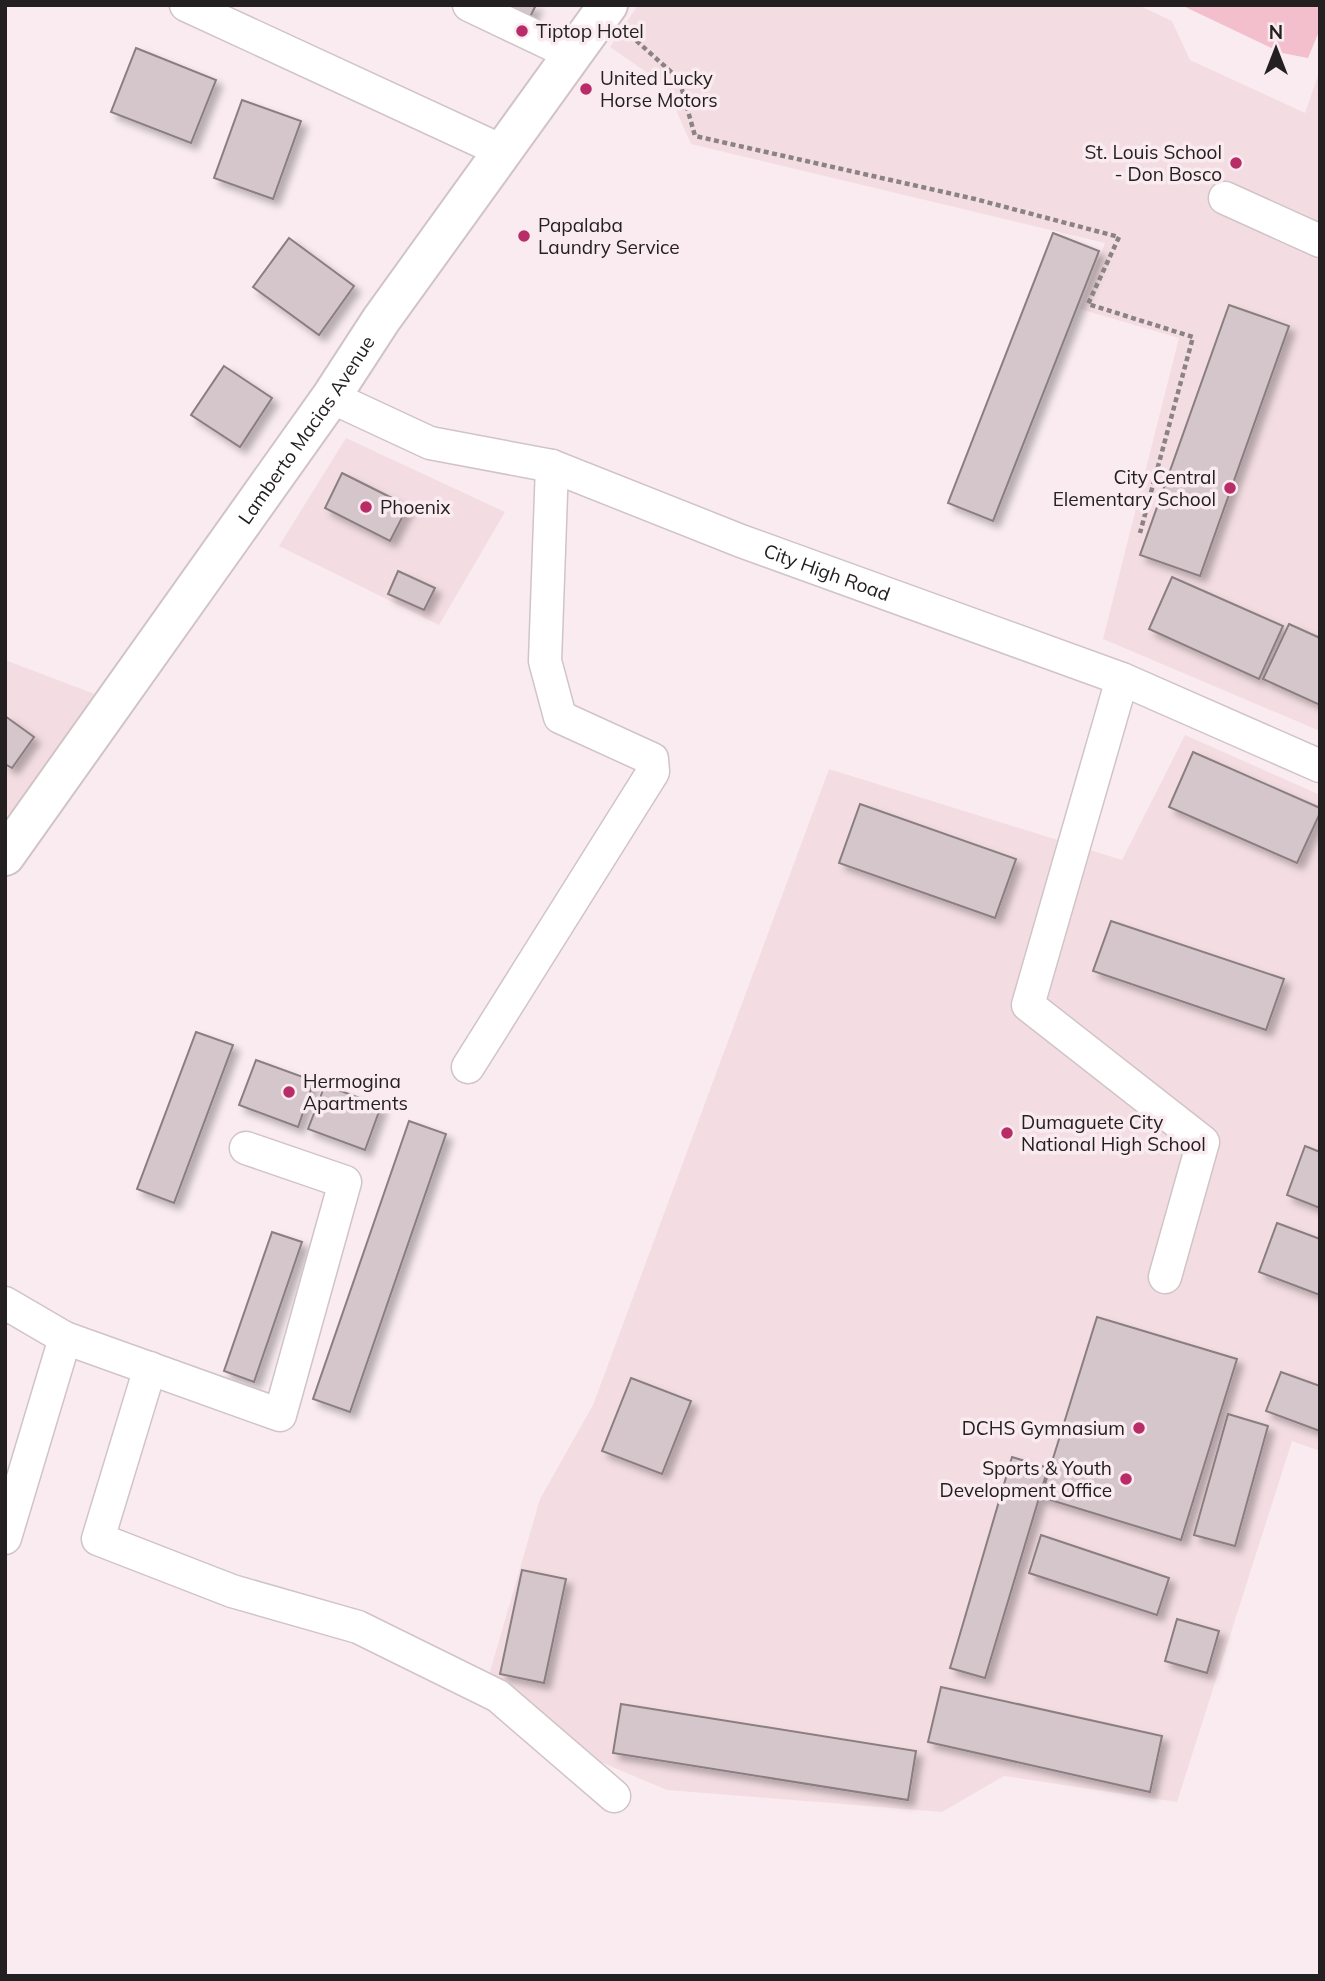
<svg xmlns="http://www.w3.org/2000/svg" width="1325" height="1981" viewBox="0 0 1325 1981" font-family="Mulish,sans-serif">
<defs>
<filter id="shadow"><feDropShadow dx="6" dy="6" stdDeviation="3.5" flood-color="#0004"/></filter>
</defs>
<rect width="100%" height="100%" fill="#f9ebef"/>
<g fill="#f3dde3">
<path d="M638 5H1138L1172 21 1190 60 1305 113 1320 70V731L1103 639 1179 338 1080 309 1105 243 691 144 665 85 610 47Z"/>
<path d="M346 438 505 512 439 625 279 546Z"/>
<path d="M5 660 100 696 23 816 5 813Z"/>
<path d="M1185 735 1320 795V1451L1292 1441 1177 1802 1004 1776 942 1812 667 1790 579 1753 490 1672 540 1499 593 1405 829 769 1122 860Z"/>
</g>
<path fill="#f3bfcd" d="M1181 5H1320V29L1308 58 1282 53Z"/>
<g fill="#d4c6ca" stroke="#8a7e81" stroke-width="2" filter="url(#shadow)">
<path d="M498 5H536L528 21Z"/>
<path d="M136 48 216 80 191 143 111 112Z"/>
<path d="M242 100 301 121 273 199 214 178Z"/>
<path d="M1053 233 1099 251 993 521 948 503Z"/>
<path d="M289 238 354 286 319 335 253 287Z"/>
<path d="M1229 305 1289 326 1200 576 1140 555Z"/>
<path d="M224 366 272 398 240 447 191 415Z"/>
<path d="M342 473 408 506 390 541 325 508Z"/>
<path d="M398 571 435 588 424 610 388 594Z"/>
<path d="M1172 577 1283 626 1259 679 1149 629Z"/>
<path d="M1289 624 1320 638V705L1263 679Z"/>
<path d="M5 716 34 737 12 768 5 764Z"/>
<path d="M1193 752 1320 808V813L1297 863 1169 807Z"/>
<path d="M860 804 1016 859 995 918 839 863Z"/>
<path d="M1111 921 1284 979 1266 1030 1093 971Z"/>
<path d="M196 1032 233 1045 174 1203 137 1189Z"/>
<path d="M256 1060 314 1081 298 1127 239 1105Z"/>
<path d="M325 1085 381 1106 365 1150 308 1129Z"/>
<path d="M409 1121 446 1134 350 1412 313 1399Z"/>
<path d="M1305 1146 1320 1152V1208L1287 1195Z"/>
<path d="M1277 1223 1320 1239V1295L1259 1272Z"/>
<path d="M272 1232 302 1242 254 1382 224 1371Z"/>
<path d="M1097 1317 1237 1359 1181 1540 1041 1497Z"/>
<path d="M1281 1372 1320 1386V1431L1266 1411Z"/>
<path d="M631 1378 691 1401 662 1474 602 1451Z"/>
<path d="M1228 1414 1268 1426 1235 1546 1194 1535Z"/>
<path d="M1012 1457 1048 1468 985 1678 950 1668Z"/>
<path d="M1041 1535 1169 1578 1157 1615 1029 1573Z"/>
<path d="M522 1570 566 1579 544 1683 500 1674Z"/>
<path d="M1177 1619 1219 1631 1207 1673 1165 1661Z"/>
<path d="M941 1687 1162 1736 1150 1792 928 1742Z"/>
<path d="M621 1704 916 1751 908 1800 613 1753Z"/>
</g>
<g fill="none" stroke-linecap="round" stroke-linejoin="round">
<g stroke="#d1c4c7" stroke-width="35">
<g id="minor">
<path d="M186 5 502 151"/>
<path d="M469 5 572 54"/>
<path d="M1225 198 1320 241"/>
<path id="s1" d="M331 397 430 443 552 466 741 541 1122 679 1320 766"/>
<path d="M1122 679 1028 1005 1203 1142 1165 1277"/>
<path d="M468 1067 653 772 652 759 560 717 545 661 552 466"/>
<path d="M5 1303 65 1338 280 1415 345 1182 246 1148"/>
<path d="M150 1368 98 1539 232 1591 358 1627 498 1696 614 1796"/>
<path d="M5 1538 65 1338"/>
</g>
</g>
<g stroke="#d1c4c7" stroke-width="42">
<g id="major">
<path id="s2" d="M5 856 331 397 381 320 608 5"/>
</g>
</g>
<path stroke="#8b8285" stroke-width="4.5" stroke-dasharray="5 3.5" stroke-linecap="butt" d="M630 35 679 79 695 136 975 199 1119 237 1088 304 1193 337 1140 533"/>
<use href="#minor" stroke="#fff" stroke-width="32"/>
<use href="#major" stroke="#fff" stroke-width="38"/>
</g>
<g fill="#b82d67" stroke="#f9ebef" stroke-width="2.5">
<circle cx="522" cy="31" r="7"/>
<circle cx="586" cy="89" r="7"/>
<circle cx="1236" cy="163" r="7"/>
<circle cx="524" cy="236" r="7"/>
<circle cx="1230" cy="488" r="7"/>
<circle cx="366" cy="507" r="7"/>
<circle cx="289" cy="1092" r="7"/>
<circle cx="1007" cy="1133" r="7"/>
<circle cx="1139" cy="1428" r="7"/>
<circle cx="1126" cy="1479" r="7"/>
</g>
<g text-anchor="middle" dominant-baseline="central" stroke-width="7" stroke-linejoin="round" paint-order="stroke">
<g font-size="19" fill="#242021" stroke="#f9ebef" text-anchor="start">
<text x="536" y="31">Tiptop Hotel</text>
<text x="600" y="78">United Lucky<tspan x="600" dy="22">Horse Motors</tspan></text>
<text x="1222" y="152" text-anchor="end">St. Louis School<tspan x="1222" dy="22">- Don Bosco</tspan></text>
<text x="538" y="225">Papalaba<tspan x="538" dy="22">Laundry Service</tspan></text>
<text x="1216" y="477" text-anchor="end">City Central<tspan x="1216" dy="22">Elementary School</tspan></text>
<text x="380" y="507">Phoenix</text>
<text x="303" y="1081">Hermogina<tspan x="303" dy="22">Apartments</tspan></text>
<text x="1021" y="1122">Dumaguete City<tspan x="1021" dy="22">National High School</tspan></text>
<text x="1125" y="1428" text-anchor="end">DCHS Gymnasium</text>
<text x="1112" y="1468" text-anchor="end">Sports &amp; Youth<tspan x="1112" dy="22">Development Office</tspan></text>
</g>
<g font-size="19" fill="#242021" stroke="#f9ebef">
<text stroke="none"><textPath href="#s2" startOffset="522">Lamberto Macias Avenue</textPath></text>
<text stroke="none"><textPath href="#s1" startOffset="528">City High Road</textPath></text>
</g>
</g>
<rect width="1325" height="1981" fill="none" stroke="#242021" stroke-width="14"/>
<g transform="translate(1276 49)" stroke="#f9ebef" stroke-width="5" paint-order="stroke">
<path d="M0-5L12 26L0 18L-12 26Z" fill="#242021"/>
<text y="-10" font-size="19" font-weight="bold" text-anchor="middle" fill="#242021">N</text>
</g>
</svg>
